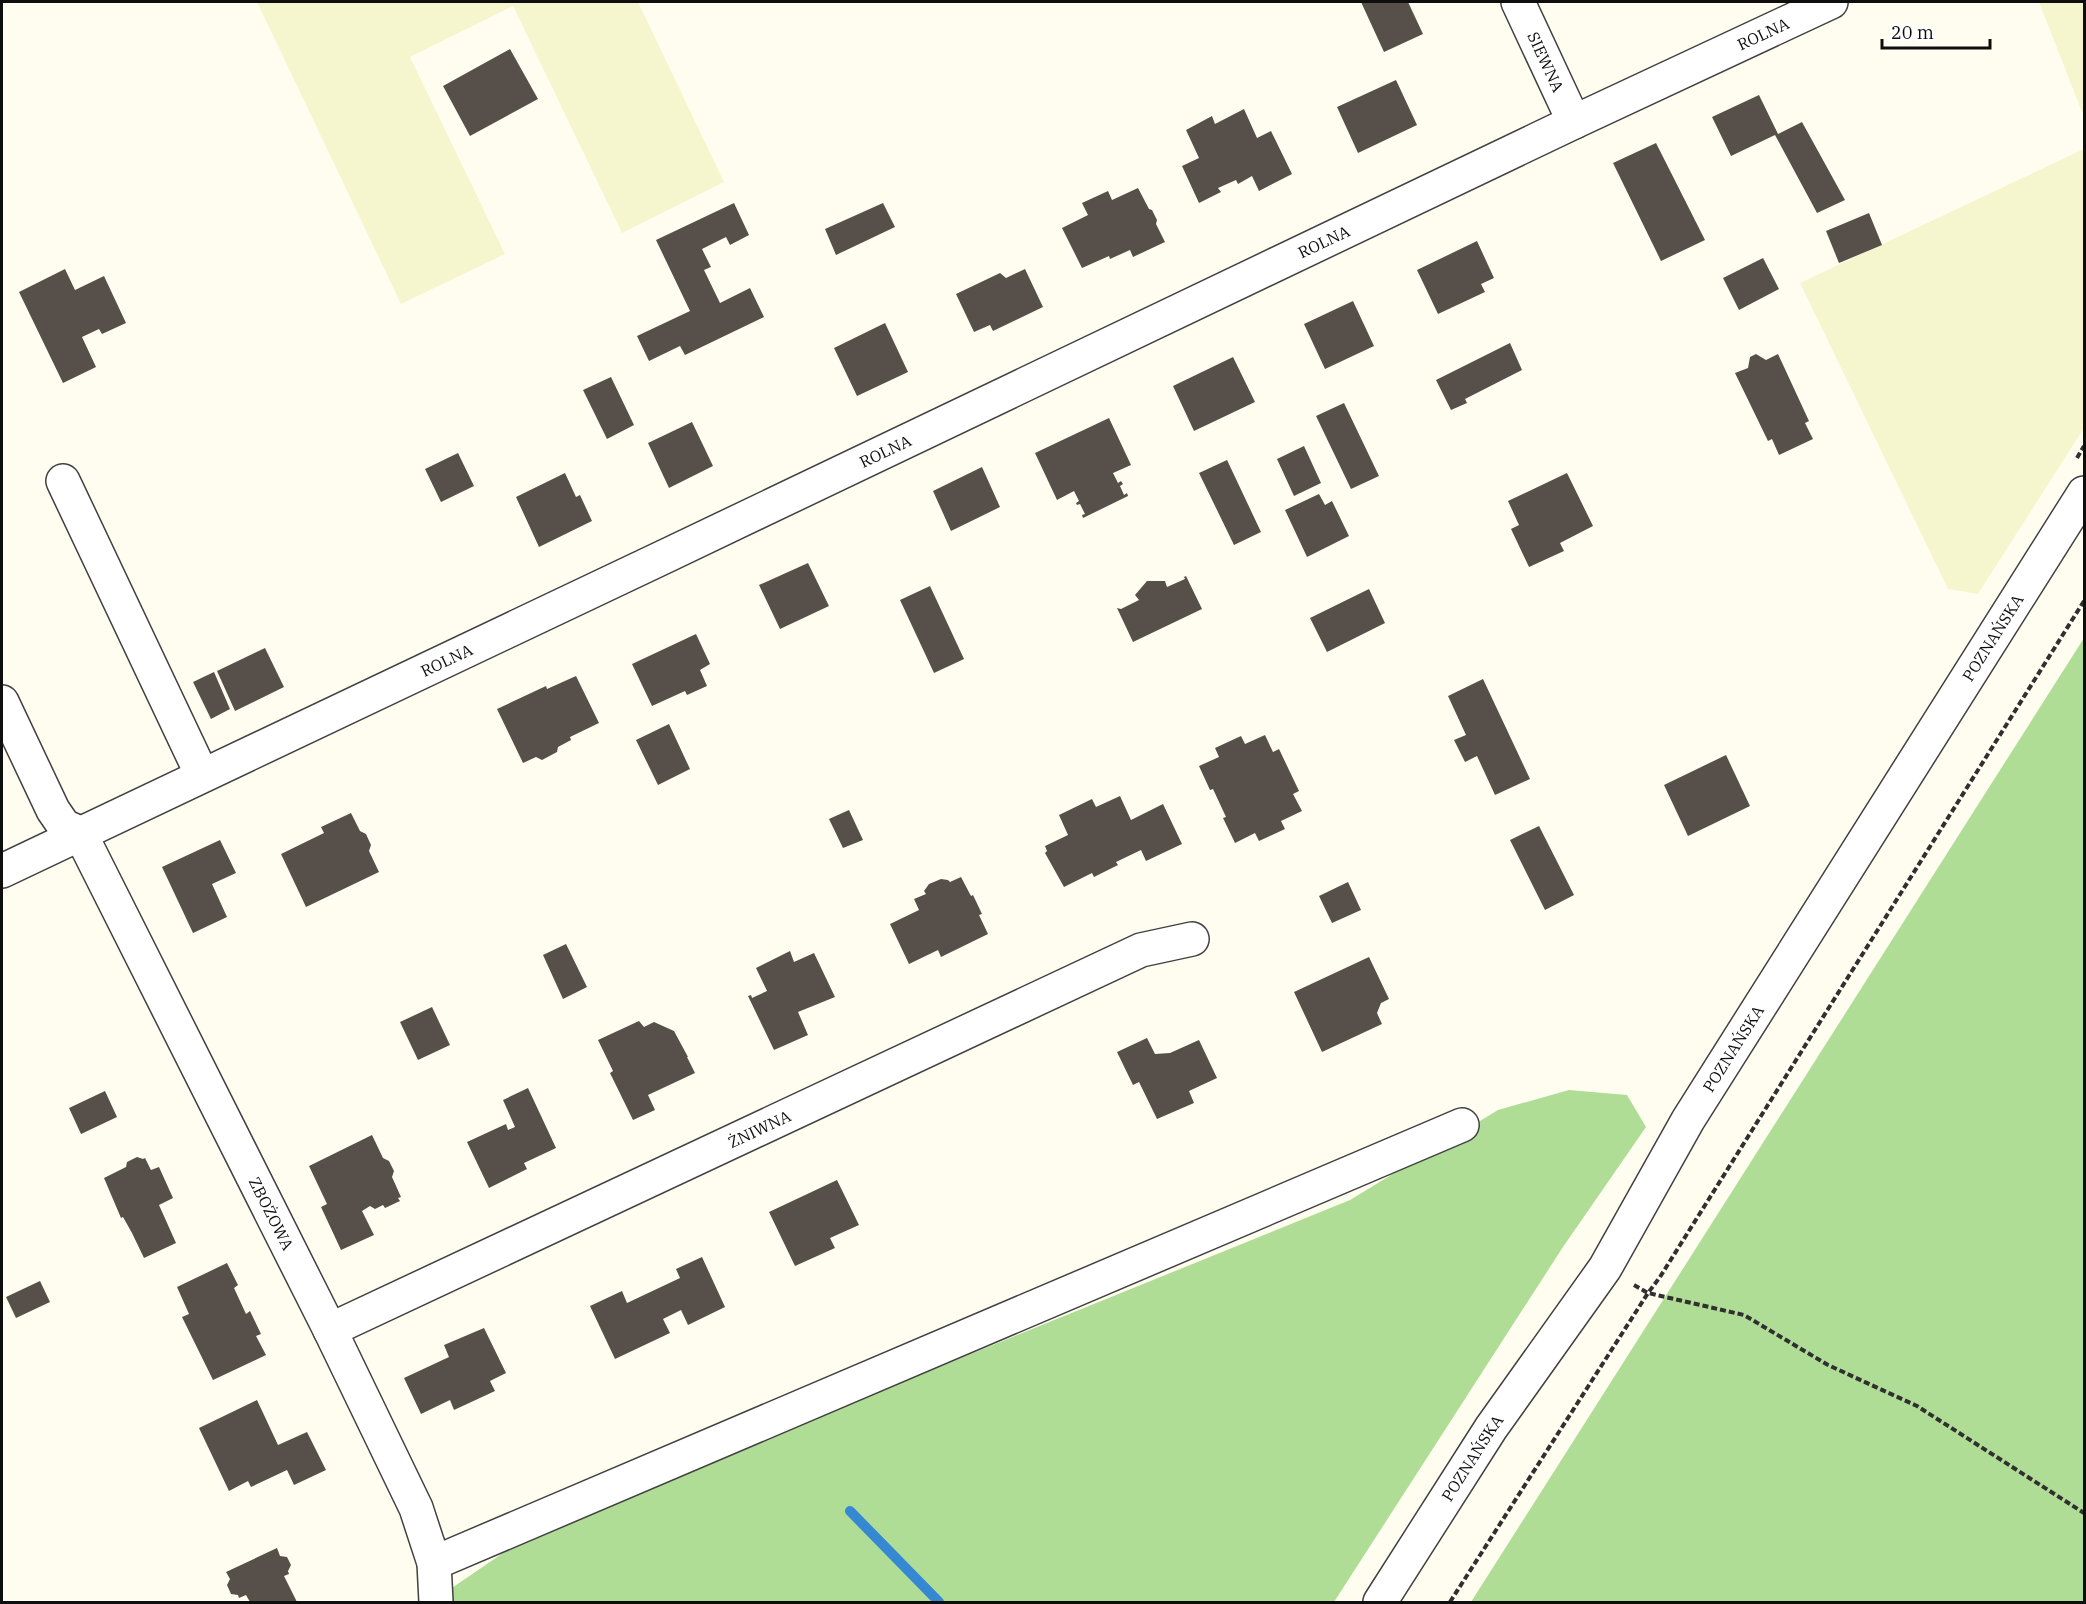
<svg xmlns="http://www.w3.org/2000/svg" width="2086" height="1604" viewBox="0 0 2086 1604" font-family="'IBM Plex Serif',serif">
<rect width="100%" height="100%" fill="#fffdf0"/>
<g fill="#f6f6ce">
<path d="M257 2H638L724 182 622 233 513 6 410 57 505 254 401 304Z"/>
<path d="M2039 2H2084V117Z"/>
<path d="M2084 149V428L1978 594 1948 589 1800 283Z"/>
</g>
<g fill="#b0dd96">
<path d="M2084 638V1602H1471Z"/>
<path d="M1569 1090 1627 1095 1646 1127 1563 1247 1334 1602H445L443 1594 519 1542 786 1429 1350 1200 1498 1110Z"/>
</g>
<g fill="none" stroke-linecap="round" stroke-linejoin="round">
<path stroke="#3688d2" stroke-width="10" d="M850 1511 939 1602"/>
</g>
<g fill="#57504a">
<path d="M1361 2H1408L1423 34 1384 52Z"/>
<path d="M510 49 538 99 470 136 443 86Z"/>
<path d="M1396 80 1417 125 1358 153 1337 107Z"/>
<path d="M1759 95 1778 134 1802 122 1845 200 1817 213 1775 135 1731 156 1712 117Z"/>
<path d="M1244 109 1257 138 1271 131 1292 174 1259 191 1252 176 1238 184 1236 180 1218 188 1221 192 1199 203 1182 166 1199 158 1186 130 1212 116 1215 124Z"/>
<path d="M1656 143 1705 240 1661 261 1613 163Z"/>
<path d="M1138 188 1149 209 1152 210 1157 220 1156 224 1165 242 1133 257 1130 250 1110 259 1109 256 1082 268 1062 228 1088 215 1082 203 1108 191 1112 200Z"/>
<path d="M734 203 749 235 730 245 726 237 702 249 711 267 704 270 720 303 750 288 764 317 685 355 680 346 649 361 637 336 690 311 656 240Z"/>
<path d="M883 203 895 227 836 255 825 229Z"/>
<path d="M1869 213 1882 245 1839 263 1826 231Z"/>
<path d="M1477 241 1494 278 1481 284 1485 292 1438 314 1417 270Z"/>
<path d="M1763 258 1779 289 1739 310 1723 278Z"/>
<path d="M65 269 75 290 104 276 126 323 102 334 99 329 82 337 96 367 63 383 19 292Z"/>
<path d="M1025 269 1043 307 993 331 990 325 974 332 956 294 1000 273 1006 278Z"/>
<path d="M1353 301 1374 346 1325 369 1304 324Z"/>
<path d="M885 323 908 372 857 396 834 348Z"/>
<path d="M1510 343 1522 370 1465 399 1467 403 1451 410 1436 380Z"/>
<path d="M1756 354 1766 360 1778 354 1809 421 1805 423 1813 439 1779 455 1772 439 1768 441 1735 373 1748 368 1750 357Z"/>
<path d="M1233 357 1255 402 1194 431 1173 386Z"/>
<path d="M611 377 634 425 607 439 583 390Z"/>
<path d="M1344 403 1379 476 1351 489 1316 416Z"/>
<path d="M1109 418 1131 465 1113 473 1118 483 1121 481 1123 484 1120 486 1124 495 1127 493 1128 496 1083 518 1082 515 1085 514 1080 504 1077 505 1076 503 1079 501 1074 491 1057 500 1035 453Z"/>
<path d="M692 422 713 466 669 488 648 443Z"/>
<path d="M1304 446 1321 483 1294 496 1277 459Z"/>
<path d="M458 453 474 486 441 502 425 469Z"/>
<path d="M1227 460 1261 532 1234 545 1199 473Z"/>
<path d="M982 467 1000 507 951 531 933 491Z"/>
<path d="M565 473 576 497 580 495 592 521 539 547 516 497Z"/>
<path d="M1567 473 1593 526 1560 543 1564 551 1529 567 1511 529 1519 525 1508 501Z"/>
<path d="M1319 494 1325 505 1332 501 1349 536 1307 557 1285 510Z"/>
<path d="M808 563 829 606 780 629 759 585Z"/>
<path d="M1186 576 1202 609 1133 642 1117 608 1121 609 1139 600 1135 595 1147 581H1165L1167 587 1185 579 1184 577Z"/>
<path d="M930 586 964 659 934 673 900 600Z"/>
<path d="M1369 589 1385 623 1327 652 1310 618Z"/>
<path d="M696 634 710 664 700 670 707 686 687 695 685 691 652 706 632 664Z"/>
<path d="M265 648 284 687 235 711 217 671Z"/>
<path d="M214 672 230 709 211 719 193 682Z"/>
<path d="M576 676 599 723 570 737 571 740 558 747 557 752 542 760 536 757 523 763 497 709 546 686 547 689Z"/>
<path d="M1483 679 1530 779 1495 795 1477 756 1465 762 1454 740 1466 735 1448 696Z"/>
<path d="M669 724 690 769 658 785 636 740Z"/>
<path d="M1265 735 1273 752 1279 749 1299 791 1293 794 1302 811 1281 821 1285 829 1259 841 1255 833 1235 843 1223 818 1226 817 1213 789 1210 790 1199 766 1219 757 1215 748 1241 736 1245 744Z"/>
<path d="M1726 755 1750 806 1688 836 1664 785Z"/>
<path d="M1120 796 1131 820 1163 804 1182 844 1146 861 1141 850 1116 862 1118 865 1094 877 1092 873 1064 887 1045 853 1047 851 1045 846 1068 835 1059 815 1092 799 1096 807Z"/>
<path d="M849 810 863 840 843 848 829 819Z"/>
<path d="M351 813 360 831 366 834 371 845 369 851 379 872 306 907 281 854 324 833 321 827Z"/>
<path d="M1539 826 1574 895 1545 910 1510 840Z"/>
<path d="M220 840 236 873 212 884 227 917 193 933 162 867Z"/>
<path d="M961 877 971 896 973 895 982 914 979 915 988 934 941 957 938 950 909 964 890 924 919 910 914 899 926 894 924 891 929 884 941 879 948 880 950 882Z"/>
<path d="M1348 882 1361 910 1332 923 1319 896Z"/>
<path d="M566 944 587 987 563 999 543 955Z"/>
<path d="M790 951 794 962 814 953 835 997 798 1012 808 1035 774 1050 748 996 751 995 752 998 767 991 756 968Z"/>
<path d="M1369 957 1389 999 1381 1003 1377 1013 1382 1024 1322 1052 1294 992Z"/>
<path d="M432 1007 450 1045 418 1060 400 1022Z"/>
<path d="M639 1021 644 1027 654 1022 674 1031 688 1057H687L695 1073 648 1095 655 1110 633 1120 610 1073 613 1071 598 1040Z"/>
<path d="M1147 1038 1155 1054 1170 1053 1199 1040 1217 1078 1189 1091 1194 1103 1157 1119 1139 1082 1133 1085 1117 1052Z"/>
<path d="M528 1088 556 1148 524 1163 527 1169 489 1188 467 1142 506 1124 508 1130 515 1127 503 1100Z"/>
<path d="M105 1091 117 1117 81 1134 69 1108Z"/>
<path d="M372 1135 383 1158 389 1161 394 1171 392 1177 401 1197 398 1198 400 1201 385 1208 383 1205 375 1209 370 1206 362 1211 374 1235 341 1250 321 1207 327 1204 309 1166Z"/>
<path d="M137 1157 143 1159 145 1158 151 1170 159 1167 173 1198 159 1205 176 1243 144 1258 132 1233 123 1217 121 1218 104 1178 126 1167 127 1162Z"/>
<path d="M837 1180 859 1225 830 1238 835 1248 795 1266 769 1212Z"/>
<path d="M702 1257 725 1307 688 1325 681 1310 663 1319 670 1333 615 1359 590 1306 622 1291 627 1303 680 1278 676 1269Z"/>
<path d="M227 1263 238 1285 234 1288 246 1314 250 1311 261 1334 256 1336 266 1355 213 1380 182 1317 189 1314 177 1287Z"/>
<path d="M40 1281 50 1302 16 1318 6 1297Z"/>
<path d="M484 1328 506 1373 490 1381 495 1391 454 1410 450 1400 421 1414 404 1378 449 1357 444 1345Z"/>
<path d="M257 1400 278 1445 307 1432 326 1470 294 1485 287 1470 251 1487 248 1481 229 1491 199 1428Z"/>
<path d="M277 1548 280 1556 287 1557 291 1565 288 1571 289 1574 284 1576 297 1602H250L246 1595 239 1598 238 1595 231 1594 227 1585 230 1579 226 1572Z"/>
</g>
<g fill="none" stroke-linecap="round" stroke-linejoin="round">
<g stroke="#414141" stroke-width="36">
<g id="minor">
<path id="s1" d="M1518 2 1574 122"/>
<path d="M63 481 202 775"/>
<path d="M2 702 53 810 64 826 80 833"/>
<path id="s2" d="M80 833 330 1330 416 1508 434 1563 436 1602"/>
<path id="s3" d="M2 871 670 554 1574 122 1831 2"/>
<path id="s4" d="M330 1330 1141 950 1192 939"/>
<path d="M434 1563 1462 1125"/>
<path id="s5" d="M1380 1602 1491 1428 1605 1268 1688 1120 2084 493"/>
</g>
</g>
<g stroke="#303030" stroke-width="4" stroke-dasharray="6 3" stroke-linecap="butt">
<path d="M2077 458 2084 446"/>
<path d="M1634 1285 1648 1293 1744 1315 1828 1365 1917 1406 2084 1513"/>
<path d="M1450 1602 1648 1293 1660 1277 2084 601"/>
</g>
<use href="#minor" stroke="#fff" stroke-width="33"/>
</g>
<g text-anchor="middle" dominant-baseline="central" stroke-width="6" stroke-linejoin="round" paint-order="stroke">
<g font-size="16" fill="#0e0e0e" stroke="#fff">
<text stroke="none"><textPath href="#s3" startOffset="1950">ROLNA</textPath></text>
<text stroke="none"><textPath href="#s1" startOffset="66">SIEWNA</textPath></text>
<text stroke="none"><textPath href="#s3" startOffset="1464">ROLNA</textPath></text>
<text stroke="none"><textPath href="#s3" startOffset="978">ROLNA</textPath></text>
<text stroke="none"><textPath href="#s5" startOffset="1143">POZNAŃSKA</textPath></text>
<text stroke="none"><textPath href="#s3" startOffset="492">ROLNA</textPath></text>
<text stroke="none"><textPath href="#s5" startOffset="657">POZNAŃSKA</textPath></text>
<text stroke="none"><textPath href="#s4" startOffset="474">ŻNIWNA</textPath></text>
<text stroke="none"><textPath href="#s2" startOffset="426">ZBOŻOWA</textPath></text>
<text stroke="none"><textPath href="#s5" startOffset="171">POZNAŃSKA</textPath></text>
</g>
</g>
<rect width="2086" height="1604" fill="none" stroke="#0e0e0e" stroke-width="6"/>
<path d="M1882 39v9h108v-9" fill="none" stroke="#0e0e0e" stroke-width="3"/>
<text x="1891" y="39" font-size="18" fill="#0e0e0e" stroke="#ffffff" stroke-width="4.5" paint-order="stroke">20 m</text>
</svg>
